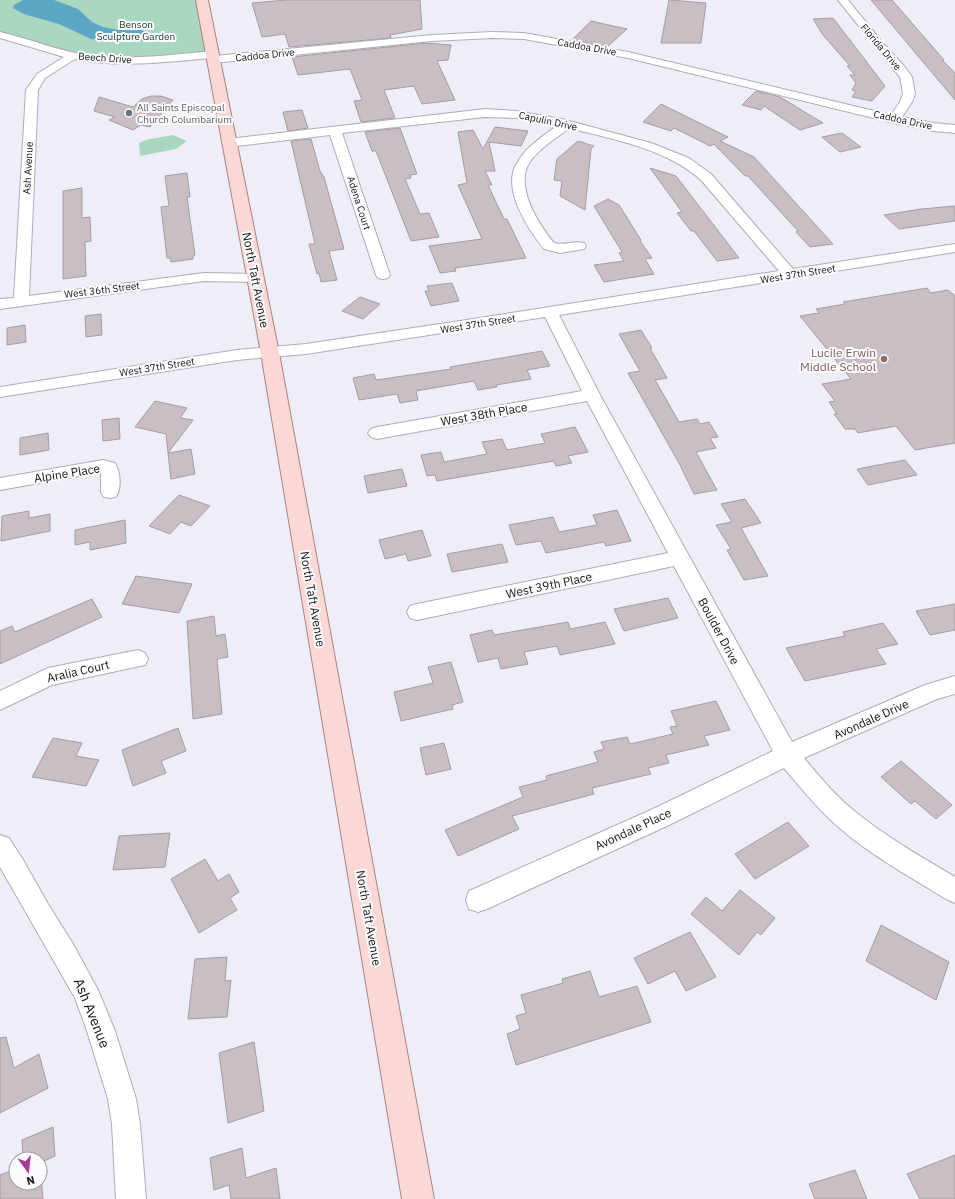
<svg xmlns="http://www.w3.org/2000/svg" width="955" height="1199" viewBox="0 0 955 1199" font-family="'IBM Plex Sans',sans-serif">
<rect width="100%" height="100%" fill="#eeeef8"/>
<g fill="#a9d7bf">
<path d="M0 0H202L212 54 158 59H91L0 35Z"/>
<path d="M173 135 187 141 176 149 140 156 139 143 145 140Z"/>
</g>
<path fill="#5da7c6" d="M23 0H54L78 9 92 22 103 27 118 30H142L150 34 151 39 145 41 91 39 59 24 24 14 13 8 14 5Z"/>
<g fill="#c8bec4" stroke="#a69ca2">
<path d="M286 0H420L422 29 390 35 391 38 289 47 285 34 262 37 252 3Z"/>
<path d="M669 0 706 3 701 43H661Z"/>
<path d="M871 0H892L944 60H942L955 73V100Z"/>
<path d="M833 18 885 86 872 101 852 97 856 91 852 90 856 83 850 75H855L847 66H850L823 35 813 19Z"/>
<path d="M591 21 627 29 607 47 572 40Z"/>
<path d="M426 43 451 45 448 60 437 61 455 100 422 104 414 86 384 90 395 118 361 122 354 101 362 100 350 69 298 75 292 57Z"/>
<path d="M756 91 780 97 823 123 800 130 764 106 761 110 742 105Z"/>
<path d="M151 96H161L173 100 150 127 141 125 133 130 109 120 115 117 94 111 99 97 133 107 142 99Z"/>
<path d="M661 104 728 137 720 141 754 157 833 244 810 247 796 232 798 231 748 176H745L714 144 710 146 674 128 671 131 643 122Z"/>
<path d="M302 110 308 128 288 131 283 112Z"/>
<path d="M495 127 528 131 521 146 489 142 495 171H485L492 185H488L504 219H507L526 258 455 268 456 271 440 273 429 246 482 239 458 185 467 183 458 132 473 130 483 149Z"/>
<path d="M400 128 417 174 410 175 411 178 405 179 420 214 429 213 439 237 411 241 376 151H372L365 132Z"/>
<path d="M842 133 861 147 840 152 822 137Z"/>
<path d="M311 139 320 171 324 177 344 249 329 251 337 280 321 282 319 273 317 274 309 244H315L291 141Z"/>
<path d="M578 141 594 146 591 149 585 210 560 196 562 181 554 180 557 159Z"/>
<path d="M650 168 676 176 739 258 717 261 694 231H691L677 213 682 212Z"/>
<path d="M187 173 190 197H187L195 255 193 256V259L171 262 170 258H167L161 207 169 206 165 176Z"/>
<path d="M82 188V218L90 217 91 241 85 242 86 276 63 279V191Z"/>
<path d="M608 199 619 205 641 240 640 241 652 258 645 259 654 274 604 282 594 265 624 261 619 253 622 252 594 206Z"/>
<path d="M955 206V221L899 229 884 215 921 209Z"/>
<path d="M452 283 459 301 431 306 425 291H429L427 286Z"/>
<path d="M927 288 931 293 948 290 955 296V443L915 450 896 426 858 433 855 429H845L834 414H837L829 402 835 401 822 384 851 379 800 316 819 313 816 309 845 304 843 302Z"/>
<path d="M360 297 380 304 363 319 342 311Z"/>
<path d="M101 314 102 335 86 337 85 316Z"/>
<path d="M25 325 26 342 7 345V328Z"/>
<path d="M641 330 652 348H650L667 378 655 380 679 422 697 419 700 424 709 422 718 437 710 438 716 448 696 452 717 490 694 494 679 463 628 373 640 371 619 334Z"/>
<path d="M542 351 550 366 527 370 531 379 496 385 497 387 478 390 474 381 416 391 418 400 400 403 397 394 359 400 353 378 374 374 376 380 451 369 450 367Z"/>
<path d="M155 401 187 408 180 418 193 420 168 453 166 434 135 427Z"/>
<path d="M119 418 120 439 103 441 102 420Z"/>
<path d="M575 427 588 452 568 456 572 463 556 466 554 461 437 481 435 475 427 476 421 455 441 452 444 462 487 454 482 442 502 439 507 450 545 443 541 434Z"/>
<path d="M48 433 49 450 20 455V438Z"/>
<path d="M191 449 195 474 171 479 168 453Z"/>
<path d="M905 460 917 475 868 485 857 469Z"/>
<path d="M402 469 407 486 368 493 364 476Z"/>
<path d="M179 495 210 506 191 526 181 522 170 534 149 526Z"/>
<path d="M745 499 761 523 741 528 768 576 744 580 727 550 731 549 716 525 732 522 721 504Z"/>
<path d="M617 510 631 541 606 546 604 542 546 553 541 541 516 545 509 525 553 517 559 532 597 525 593 515Z"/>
<path d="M29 511V518L50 514V531L1 541 2 516Z"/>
<path d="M125 520 126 543 90 550V542L75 545V530Z"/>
<path d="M422 530 431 556 408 561 406 554 385 559 379 540Z"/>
<path d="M502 544 508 562 452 572 447 554Z"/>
<path d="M136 576 192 584 179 613 122 604Z"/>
<path d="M668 598 678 618 624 631 614 609Z"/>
<path d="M92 599 102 617 0 664V631L12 626 15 632Z"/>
<path d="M955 604V630L930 635 916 611Z"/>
<path d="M214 616 216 636 225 634 228 657 217 659 222 714 193 719 187 621Z"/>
<path d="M568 622 570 629 605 622 615 644 560 655 557 646 524 652 528 664 501 669 498 658 478 662 470 635 492 630 494 635Z"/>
<path d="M883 623 898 644 876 649 886 664 805 681 786 648 845 636 843 632Z"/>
<path d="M451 662 463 702 452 705 453 709 401 721 394 692 433 683 428 667Z"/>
<path d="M716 701 730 730 704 736 709 745 666 755 669 763 648 768 651 774 592 788 594 794 512 816 519 829 458 856 445 830 523 797 519 787 547 780 546 776 598 762 594 752 604 749 601 742 627 737 630 744 673 734 670 727 677 726 671 711Z"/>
<path d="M178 728 186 751 161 761 166 773 133 786 122 750Z"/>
<path d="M53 738 82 743 76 756 99 760 86 786 32 777Z"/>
<path d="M444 743 451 769 426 775 420 748Z"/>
<path d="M901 761 952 805 936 819 915 801 911 804 881 777Z"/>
<path d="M788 822 809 846 755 879 735 854Z"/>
<path d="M170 833 165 867 113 870 119 836Z"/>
<path d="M205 859 218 881 229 874 239 892 230 898 237 910 199 933 171 879Z"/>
<path d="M740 890 775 918 761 935 757 932 739 955 691 914 706 897 722 911Z"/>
<path d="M881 925 949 962 936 1000 866 961Z"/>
<path d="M690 932 716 977 686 991 675 971 648 984 634 958Z"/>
<path d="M227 957 225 981 231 980 227 1017 188 1019 195 959Z"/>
<path d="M590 971 599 997 637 986 651 1022 516 1065 507 1034 520 1029 516 1016 526 1013 521 995 563 983 562 979Z"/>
<path d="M6 1037 14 1068 39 1054 48 1088 0 1113V1038Z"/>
<path d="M254 1042 264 1111 228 1123 219 1053Z"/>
<path d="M53 1127 55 1156 40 1163 43 1199H0V1175L16 1169V1183H40V1159H23L22 1140Z"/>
<path d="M242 1148 246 1178 276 1168 280 1199H231L229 1185 214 1190 210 1158Z"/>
<path d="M955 1155V1199H920L907 1174Z"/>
<path d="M855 1170 867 1199H815L809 1184Z"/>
</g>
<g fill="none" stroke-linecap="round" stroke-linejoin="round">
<g stroke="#adadb7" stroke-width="2">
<g id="minor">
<path d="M838 0H848L882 42 904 66 912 77 915 94 912 102 902 117 934 123 955 125V133L934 131 894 123 628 58 524 39 492 38 432 41 213 63 207 60 210 58C165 62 119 68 75 59L45 78 38 90 29 296 204 273 256 274 261 275 263 278 261 281 256 282 204 281 0 309V299L14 298 26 90 37 74 64 57 0 38V32C31 39 60 52 92 56 132 60 172 55 212 51L217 54 215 56 432 35 492 32 524 33 628 52 891 115 900 102 903 94 900 77Z"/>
<path d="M485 109 516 111 562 119 651 143 689 158 711 174 793 269 955 244V252L559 315 600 395 792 742 925 685 955 676V694L937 699 804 758C819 776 834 794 852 809 884 836 920 856 955 877V903L946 899C909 876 868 854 835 824 816 807 800 787 784 768L669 825 487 909 478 912 469 909 466 900 469 891 653 809 773 751 674 566 417 620 410 618 407 612 410 606 417 604 668 553 587 401 377 439 371 437 368 433 371 429 377 427 582 391 545 317 306 354 237 360 0 397V387L237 350 306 344 460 321 779 271 701 180C665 148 615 140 569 128 556 139 536 150 528 165 516 189 539 225 554 243 564 246 574 240 584 243L586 246 584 249 560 253 544 249C528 229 501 188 517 163 526 147 543 136 558 125L516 118 485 117 342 133 390 275 388 278 383 279 378 278 376 275 330 135 228 147 224 146 222 143 224 140 228 139Z"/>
<path d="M103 460 115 463C120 471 122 488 116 497L110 498 104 497 101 492V472L0 490V478Z"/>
<path d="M138 650 145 653 148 659 145 665 52 685 0 710V691L48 668Z"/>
<path d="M0 835 9 838 22 858 48 904 73 944 98 990 115 1031 136 1099 140 1124 146 1199H116L112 1124 108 1099 87 1031 75 998 0 867Z"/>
</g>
</g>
<g stroke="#a98382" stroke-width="2">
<path id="major" d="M196 0H208L279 353 434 1199H402L261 353Z"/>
</g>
<use href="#minor" fill="#fff" fill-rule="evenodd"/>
<use href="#major" fill="#fbd8d6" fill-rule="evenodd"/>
</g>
<circle fill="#6b7280" stroke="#fcfcfe" stroke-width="1.5" cx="129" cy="113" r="4"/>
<circle fill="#8d6e63" stroke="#fcfcfe" stroke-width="1.5" cx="884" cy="359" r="4"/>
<g text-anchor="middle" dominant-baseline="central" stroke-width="4" stroke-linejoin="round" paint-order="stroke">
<g font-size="10" fill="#173729" stroke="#fcfcfe">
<text x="136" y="24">Benson<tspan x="136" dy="12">Sculpture Garden</tspan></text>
</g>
<g font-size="10" fill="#151518" stroke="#fcfcfe">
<text transform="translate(587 47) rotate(10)">Caddoa Drive</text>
<text transform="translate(881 47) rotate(50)">Florida Drive</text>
<text transform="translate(265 55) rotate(-6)">Caddoa Drive</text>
<text transform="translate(105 58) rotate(4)">Beech Drive</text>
<text transform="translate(903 120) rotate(12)">Caddoa Drive</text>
<text transform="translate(548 121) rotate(12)">Capulin Drive</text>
<text transform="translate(28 168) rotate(-87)">Ash Avenue</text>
<text transform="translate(359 203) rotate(72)">Adena Court</text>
<text transform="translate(798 274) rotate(-9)">West 37th Street</text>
<text transform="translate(102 290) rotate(-7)">West 36th Street</text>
<text transform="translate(478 324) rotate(-9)">West 37th Street</text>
<text transform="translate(157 367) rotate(-9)">West 37th Street</text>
</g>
<g font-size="10" fill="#5b616d" stroke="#fcfcfe" text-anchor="start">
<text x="137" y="107">All Saints Episcopal<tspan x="137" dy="12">Church Columbarium</tspan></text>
</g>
<g font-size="12" fill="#151518" stroke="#fcfcfe">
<text transform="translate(256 280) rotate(79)">North Taft Avenue</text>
<text transform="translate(484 414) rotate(-10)">West 38th Place</text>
<text transform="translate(67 473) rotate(-9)">Alpine Place</text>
<text transform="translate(549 585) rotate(-12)">West 39th Place</text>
<text transform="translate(313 599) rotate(80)">North Taft Avenue</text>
<text transform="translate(719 631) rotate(62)">Boulder Drive</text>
<text transform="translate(78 671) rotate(-13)">Aralia Court</text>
<text transform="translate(871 719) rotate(-24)">Avondale Drive</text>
<text transform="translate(633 829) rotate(-25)">Avondale Place</text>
<text transform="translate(369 918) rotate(80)">North Taft Avenue</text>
</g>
<g font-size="12" fill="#785e54" stroke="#fcfcfe" text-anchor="end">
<text x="876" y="352">Lucile Erwin<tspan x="876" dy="14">Middle School</tspan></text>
</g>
<g font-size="14" fill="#151518" stroke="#fcfcfe">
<text transform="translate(92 1013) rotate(68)">Ash Avenue</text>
</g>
</g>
<g transform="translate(28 1171) rotate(165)"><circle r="19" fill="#fcfcfe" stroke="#a0a0a2"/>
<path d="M0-3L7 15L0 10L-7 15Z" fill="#a83a98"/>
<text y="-6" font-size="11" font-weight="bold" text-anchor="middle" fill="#151518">N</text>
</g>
</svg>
